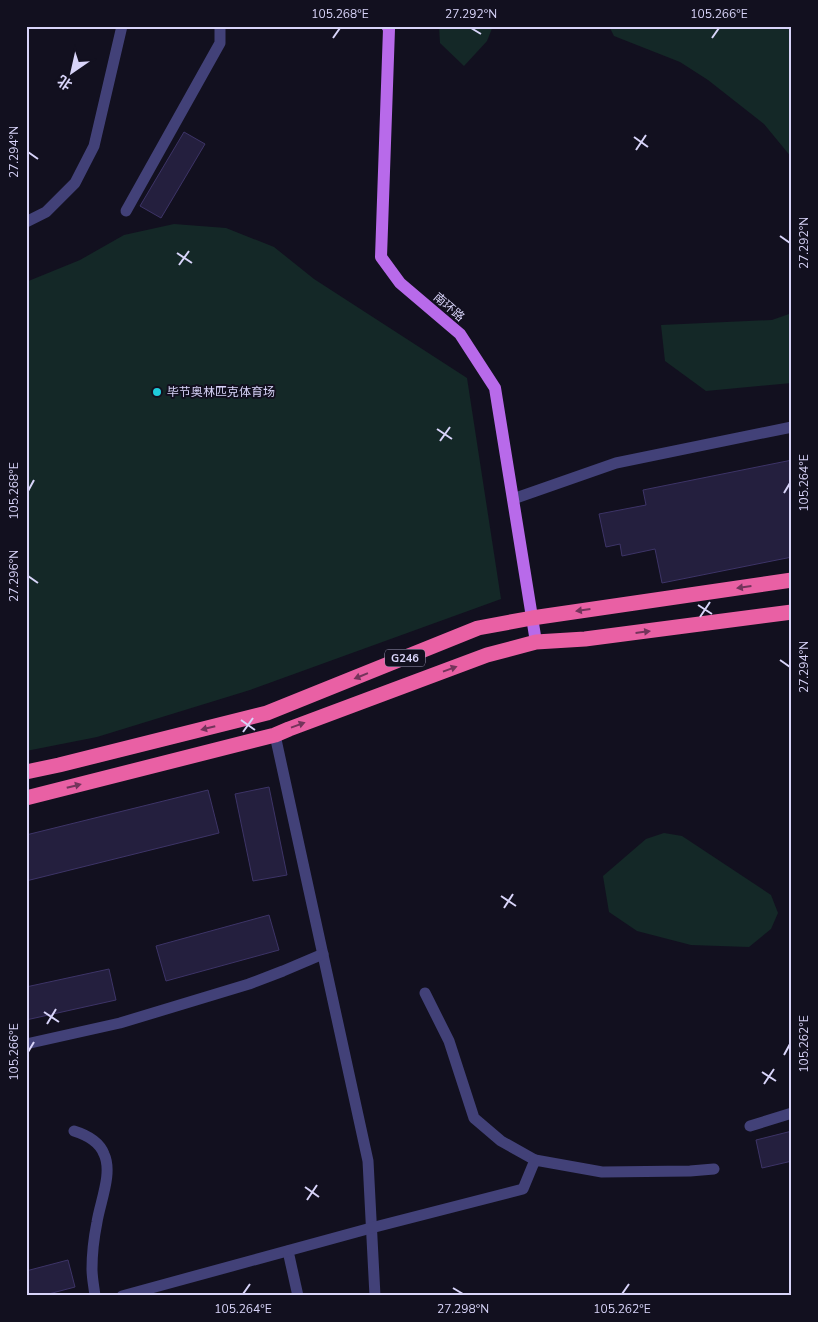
<svg xmlns="http://www.w3.org/2000/svg" width="818" height="1322" viewBox="0 0 818 1322" font-family="'Nunito Sans','Noto Sans SC',sans-serif">
<rect width="100%" height="100%" fill="#12101f"/>
<g fill="#142827">
<path d="M439 26H493L487 41 464 66 440 43Z"/>
<path d="M609 26H792V158L764 124 708 80 680 62 614 36Z"/>
<path d="M174 224 226 228 274 247 314 279 467 378 501 599 250 690 97 737 26 751V282L80 260 124 235Z"/>
<path d="M792 313V383L706 391 665 361 661 325 772 320Z"/>
<path d="M664 833 682 836 771 895 778 913 771 929 749 947 691 945 637 931 609 912 603 876 646 839Z"/>
</g>
<g fill="#241f3e" stroke="#3d3467">
<path d="M184 132 205 144 161 218 140 206Z"/>
<path d="M792 460V557L662 583 655 549 622 556 620 544 606 547 599 514 646 505 643 490Z"/>
<path d="M269 787 287 875 253 881 235 794Z"/>
<path d="M208 790 219 833 26 881V835Z"/>
<path d="M269 915 279 950 166 981 156 946Z"/>
<path d="M109 969 116 1000 26 1020V987Z"/>
<path d="M792 1131V1161L762 1168 756 1140Z"/>
<path d="M68 1260 75 1287 41 1296H26V1271Z"/>
</g>
<g fill="none" stroke-linecap="round" stroke-linejoin="round">
<g stroke="#424178" stroke-width="11">
<path d="M126 211 220 43V26"/>
<path d="M26 222 46 212 75 183 94 146 122 26"/>
<path d="M513 499 616 463 792 427"/>
<path d="M275 735 368 1161 375 1296"/>
<path d="M425 993 449 1041 474 1118 501 1141 535 1160"/>
<path d="M26 1044 120 1023 249 984 283 971 323 954"/>
<path d="M750 1126 792 1113"/>
<path d="M74 1131C87 1135 99 1141 104 1154 113 1173 100 1202 97 1222 94 1237 92 1254 92 1269 92 1278 94 1287 95 1296"/>
<path d="M288 1251 298 1296"/>
<path d="M122 1296 371 1228 523 1189 535 1160 602 1172 690 1171 714 1169"/>
</g>
<path stroke="#b86aea" stroke-width="12" d="M387 26 389 29 381 257 400 283 460 334 495 388 536 642"/>
<g stroke="#e960a4" stroke-width="15">
<path d="M26 772 59 765 267 713 478 628 532 618 792 580"/>
<path d="M26 798 275 735 289 729 487 655 536 642 585 639 792 612"/>
</g>
</g>
<defs><path id="oneway-solid" d="M-6-.8H1V-3.2L6.5 0L1 3.2V.8H-6Z" transform="scale(1.25)"/></defs>
<g fill="#73345b">
<use href="#oneway-solid" transform="translate(744 587) rotate(172)"/>
<use href="#oneway-solid" transform="translate(583 610) rotate(172)"/>
<use href="#oneway-solid" transform="translate(643 632) rotate(-7)"/>
<use href="#oneway-solid" transform="translate(450 669) rotate(-20)"/>
<use href="#oneway-solid" transform="translate(361 676) rotate(158)"/>
<use href="#oneway-solid" transform="translate(298 725) rotate(-20)"/>
<use href="#oneway-solid" transform="translate(208 728) rotate(166)"/>
<use href="#oneway-solid" transform="translate(74 786) rotate(-14)"/>
</g>
<path fill="none" stroke="#d8d4f9" stroke-width="2" d="M471 28 481 34M333 38 340 28M712 38 719 28M634 137 648 147M636 150 646 135M28 152 38 159M780 236 790 243M177 253 192 263M179 265 189 251M437 429 452 439M440 441 450 427M28 491 34 480M784 493 790 483M28 576 38 583M698 605 712 614M700 617 710 602M780 660 790 667M241 720 255 730M243 732 253 718M501 896 516 906M504 908 513 894M44 1012 59 1022M47 1024 56 1009M28 1052 34 1042M784 1055 790 1044M762 1072 776 1081M764 1084 774 1069M305 1187 319 1197M307 1200 317 1185M453 1288 463 1294M243 1294 250 1284M622 1294 629 1284"/>
<circle fill="#1fcbdb" stroke="#12101f" stroke-width="2" cx="157" cy="392" r="5"/>
<g text-anchor="middle" dominant-baseline="central" stroke-width="4" stroke-linejoin="round" paint-order="stroke">
<rect fill="#12101f" stroke="#9d99b8" stroke-width="1" x="385" y="649.5" width="40" height="17" rx="4"/>
<g font-size="11" font-weight="bold" fill="#d8d4f9">
<text x="405" y="658">G246</text>
</g>
<g font-size="12" fill="#d8d4f9" stroke="#12101f">
<text transform="translate(449 307) rotate(41)">南环路</text>
</g>
<g font-size="12" fill="#d8d4f9" stroke="#12101f" text-anchor="start">
<text x="167" y="392">毕节奥林匹克体育场</text>
</g>
</g>
<rect width="818" height="1322" fill="none" stroke="#12101f" stroke-width="55"/>
<g transform="translate(72 72) rotate(214)" stroke="#12101f" stroke-width="4" paint-order="stroke">
<path d="M0-4L9 19L0 12L-9 19Z" fill="#d8d4f9"/>
<text y="-8" font-size="14" font-weight="bold" text-anchor="middle" fill="#d8d4f9">北</text>
</g>
<rect x="28" y="28" width="762" height="1266" fill="none" stroke="#d8d4f9" stroke-width="2"/>
<g font-size="12" text-anchor="middle" fill="#d8d4f9">
<text x="340" y="18">105.268°E</text>
<text x="471" y="18">27.292°N</text>
<text x="719" y="18">105.266°E</text>
<text transform="translate(14 152) rotate(-90)" y="4">27.294°N</text>
<text transform="translate(804 243) rotate(-90)" y="4">27.292°N</text>
<text transform="translate(804 483) rotate(-90)" y="4">105.264°E</text>
<text transform="translate(14 491) rotate(-90)" y="4">105.268°E</text>
<text transform="translate(14 576) rotate(-90)" y="4">27.296°N</text>
<text transform="translate(804 667) rotate(-90)" y="4">27.294°N</text>
<text transform="translate(804 1044) rotate(-90)" y="4">105.262°E</text>
<text transform="translate(14 1052) rotate(-90)" y="4">105.266°E</text>
<text x="243" y="1313">105.264°E</text>
<text x="463" y="1313">27.298°N</text>
<text x="622" y="1313">105.262°E</text>
</g>
</svg>
